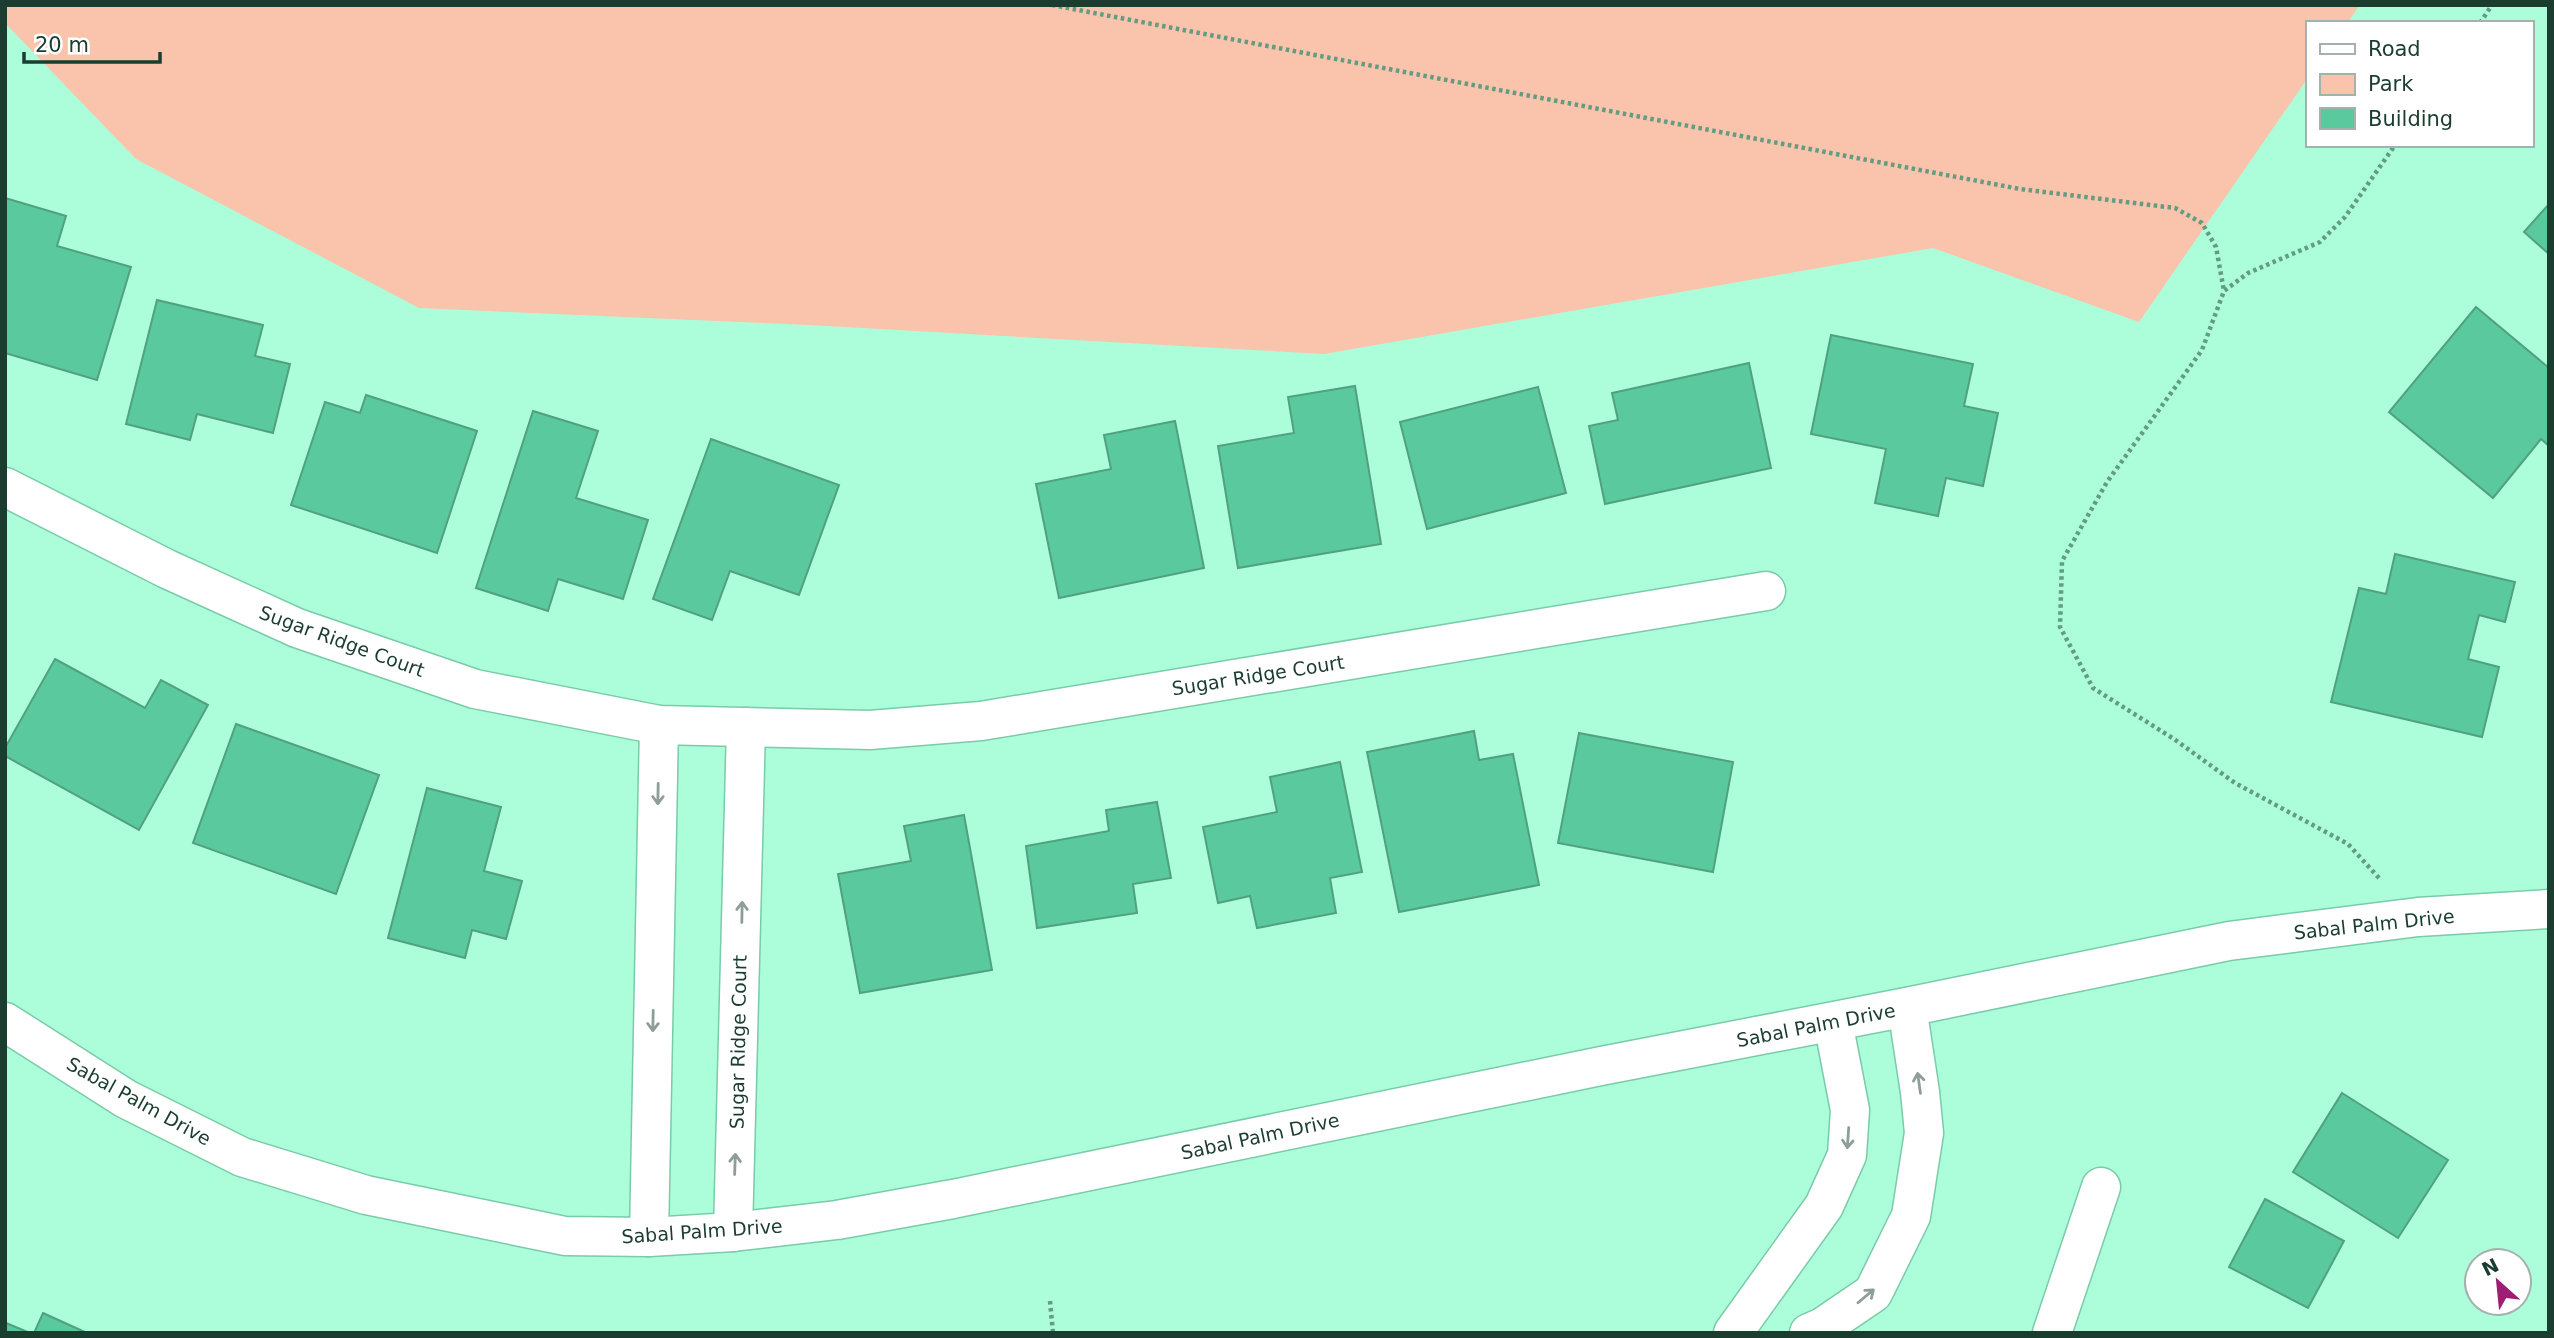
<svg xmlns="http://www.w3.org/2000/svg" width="2554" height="1338" viewBox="0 0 2554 1338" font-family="'DejaVu Sans',sans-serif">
<rect width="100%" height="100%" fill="#acfeda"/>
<path fill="#fac3ab" d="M5 5H2360L2347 23H2307V79L2139 322 1933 248 1324 354 809 325 419 308 136 159 5 23Z"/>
<g fill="#5bc99e" stroke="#50a180" stroke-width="2">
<path d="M5 198 66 216 57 246 131 267 97 380 5 353Z"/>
<path d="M2549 204V254L2524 232Z"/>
<path d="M157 300 263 325 255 356 290 364 273 433 197 414 190 440 126 424Z"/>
<path d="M2476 307 2549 368V446L2541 439 2493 498 2389 412Z"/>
<path d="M1831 335 1973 364 1964 406 1998 413 1983 486 1946 478 1938 516 1875 503 1886 449 1811 434Z"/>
<path d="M1749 363 1771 468 1605 504 1589 426 1618 420 1612 393Z"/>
<path d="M1355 386 1381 544 1238 568 1218 446 1294 433 1288 397Z"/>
<path d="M1538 387 1566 493 1427 529 1400 422Z"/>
<path d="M366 395 477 431 437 553 291 505 325 402 360 413Z"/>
<path d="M533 411 598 431 576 498 648 520 623 599 558 579 548 611 476 588Z"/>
<path d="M1175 421 1204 568 1059 598 1036 484 1111 469 1104 435Z"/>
<path d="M711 439 839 485 799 595 730 571 712 620 653 599Z"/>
<path d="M2395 554 2515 582 2505 622 2479 615 2468 659 2499 667 2482 737 2331 702 2359 588 2386 594Z"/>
<path d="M55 659 145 708 161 680 208 705 139 830 5 756V748Z"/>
<path d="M236 724 379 775 336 894 193 843Z"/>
<path d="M1474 731 1479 760 1513 754 1539 885 1399 912 1367 752Z"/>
<path d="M1579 733 1733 762 1713 872 1558 843Z"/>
<path d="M1340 762 1362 872 1330 878 1336 913 1257 928 1250 896 1218 903 1203 827 1277 812 1270 777Z"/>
<path d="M427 788 501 807 484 871 522 881 506 939 472 930 465 958 388 938Z"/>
<path d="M1157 802 1171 878 1133 884 1137 913 1037 928 1026 846 1109 831 1106 810Z"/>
<path d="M964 815 992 970 860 993 838 874 911 861 904 826Z"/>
<path d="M2342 1093 2448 1160 2398 1238 2293 1172Z"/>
<path d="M2265 1199 2344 1241 2308 1308 2229 1267Z"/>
<path d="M43 1313 87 1333H34Z"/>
<path d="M6 1323 30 1333H5Z"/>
</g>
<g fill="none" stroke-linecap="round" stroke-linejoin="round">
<g stroke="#7acba9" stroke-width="41">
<g id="minor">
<path d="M5 487 167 569 297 628 475 689 659 725 870 730 981 721 1766 591"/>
<path d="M733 1232 746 727"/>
<path d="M649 1237 659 725"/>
<path d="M1733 1333 1824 1206 1847 1155 1850 1110 1833 1022"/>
<path d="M1809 1333 1823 1327 1873 1293 1911 1216 1924 1133 1920 1092 1907 1007"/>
<path d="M2052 1333 2101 1187"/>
</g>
</g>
<g stroke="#7acba9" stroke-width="41">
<path id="tertiary" d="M5 1022 126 1099 242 1157 366 1195 565 1236 649 1237 733 1232 837 1220 953 1199 1601 1066 1907 1007 2229 941 2418 917 2549 909"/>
</g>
<g stroke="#629c83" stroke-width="4.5" stroke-dasharray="3.5 3.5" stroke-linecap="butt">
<path d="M1052 5 2020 189 2175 208 2202 223 2216 247 2224 291"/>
<path d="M2480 23 2492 5"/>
<path d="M2379 878 2348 844 2235 783 2174 739 2093 688 2060 627 2062 561 2107 482 2202 350 2224 291 2248 273 2320 242 2345 217 2395 145"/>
<path d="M1050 1301 1053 1333"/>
</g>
<use href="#minor" stroke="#fff" stroke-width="38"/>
<use href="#tertiary" stroke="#fff" stroke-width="38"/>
</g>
<defs><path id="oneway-shaft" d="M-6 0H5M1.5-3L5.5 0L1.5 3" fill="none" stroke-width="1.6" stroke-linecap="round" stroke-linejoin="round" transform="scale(1.75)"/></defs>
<g stroke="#8d9e97">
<use href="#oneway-shaft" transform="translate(658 794) rotate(91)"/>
<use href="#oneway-shaft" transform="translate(742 912) rotate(-89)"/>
<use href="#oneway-shaft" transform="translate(653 1021) rotate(91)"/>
<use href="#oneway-shaft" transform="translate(1919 1083) rotate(-98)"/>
<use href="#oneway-shaft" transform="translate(1848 1138) rotate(94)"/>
<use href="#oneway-shaft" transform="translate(735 1164) rotate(-88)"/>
<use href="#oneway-shaft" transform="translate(1866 1296) rotate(-40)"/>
</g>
<g text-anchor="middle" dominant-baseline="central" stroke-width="5" stroke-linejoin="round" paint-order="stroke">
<g font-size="19" fill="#1b3d2f" stroke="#fff">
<text transform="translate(342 641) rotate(20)">Sugar Ridge Court</text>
<text transform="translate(1258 675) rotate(-9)">Sugar Ridge Court</text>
<text transform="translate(2374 924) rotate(-6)">Sabal Palm Drive</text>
<text transform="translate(1816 1025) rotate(-11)">Sabal Palm Drive</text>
<text transform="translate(738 1042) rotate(-89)">Sugar Ridge Court</text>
<text transform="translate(139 1101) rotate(29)">Sabal Palm Drive</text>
<text transform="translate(1260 1136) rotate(-12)">Sabal Palm Drive</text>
<text transform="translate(702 1231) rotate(-4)">Sabal Palm Drive</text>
</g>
</g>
<rect width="2554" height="1338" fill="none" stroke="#1b3d2f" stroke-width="14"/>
<rect x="2306" y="21" width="228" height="126" fill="#ffffff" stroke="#a4b1ac" stroke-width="2"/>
<rect x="2320" y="44" width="35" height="10" fill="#ffffff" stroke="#a4b1ac" stroke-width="2"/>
<text x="2368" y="56" font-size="21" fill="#1b3d2f">Road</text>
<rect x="2320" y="74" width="35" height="21" fill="#fac3ab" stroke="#a4b1ac" stroke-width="2"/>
<text x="2368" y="91" font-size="21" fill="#1b3d2f">Park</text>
<rect x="2320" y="108" width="35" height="21" fill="#5bc99e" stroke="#a4b1ac" stroke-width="2"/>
<text x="2368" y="126" font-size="21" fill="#1b3d2f">Building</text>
<g transform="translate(2498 1282) rotate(333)"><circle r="33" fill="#ffffff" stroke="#a4b1ac" stroke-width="2"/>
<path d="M0-5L12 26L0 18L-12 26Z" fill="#9d1e72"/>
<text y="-10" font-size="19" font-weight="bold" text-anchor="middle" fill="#1b3d2f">N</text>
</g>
<path d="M24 52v10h136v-10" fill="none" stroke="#1b3d2f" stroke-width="3.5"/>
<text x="35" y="52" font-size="21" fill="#1b3d2f" stroke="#ffffff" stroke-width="5" paint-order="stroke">20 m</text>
</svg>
